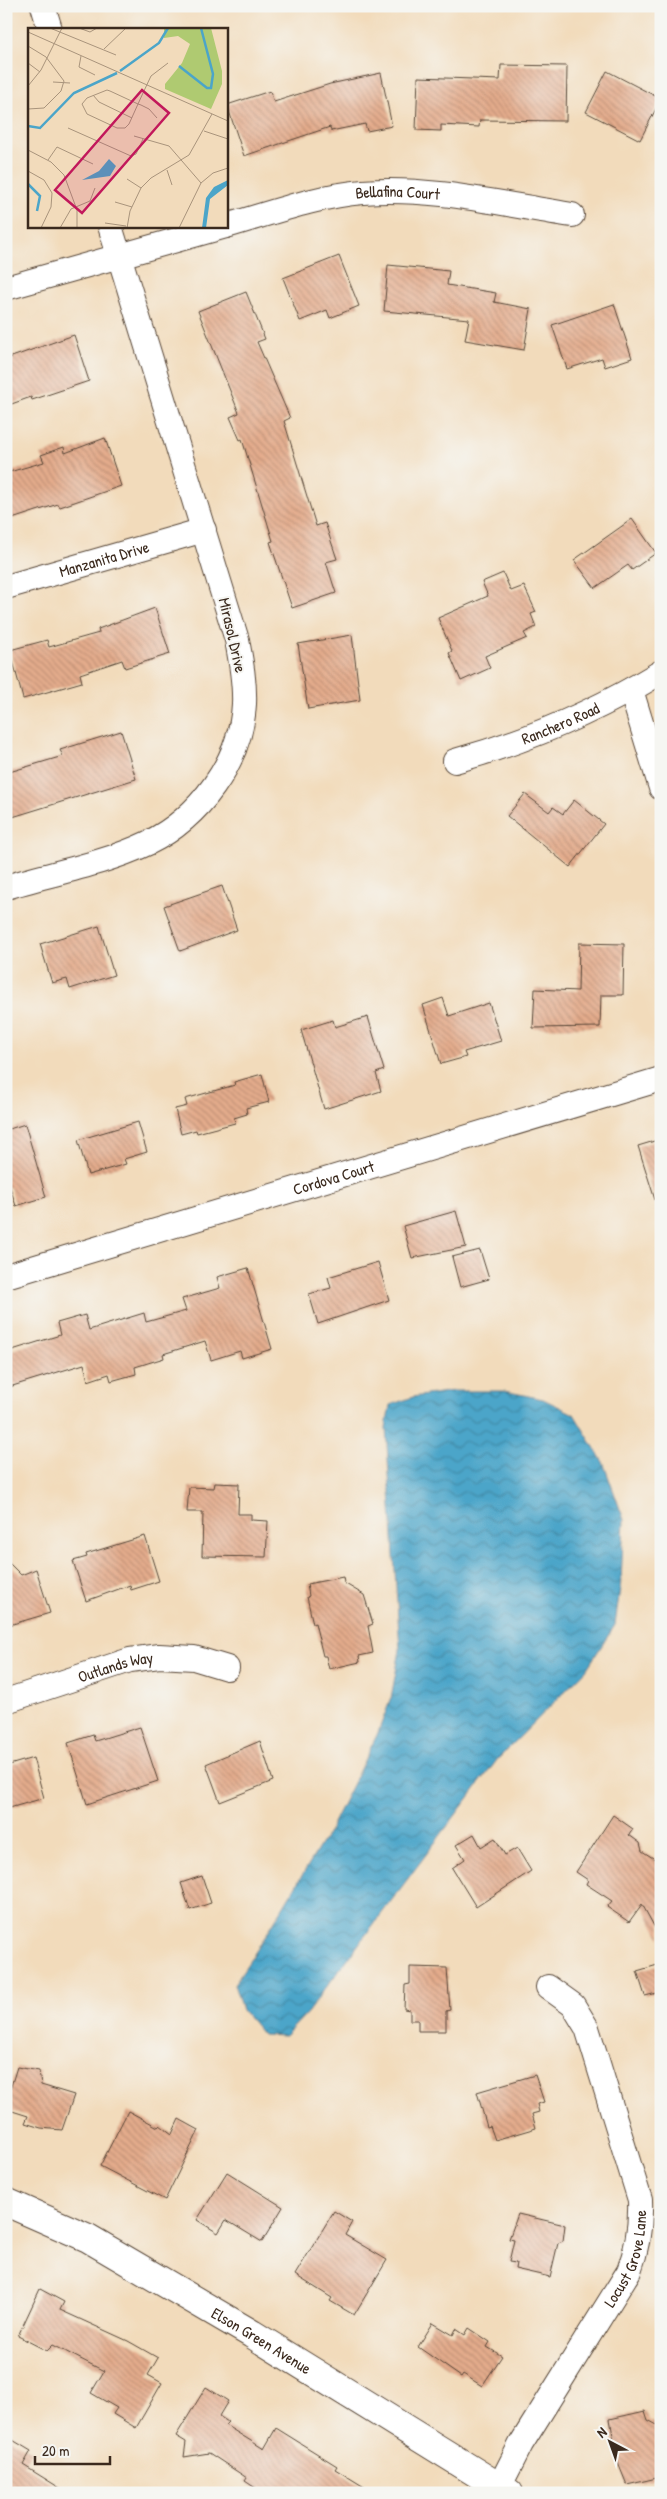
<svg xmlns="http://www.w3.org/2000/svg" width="667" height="2499" viewBox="0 0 667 2499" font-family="'Patrick Hand',sans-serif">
<defs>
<pattern id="water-waves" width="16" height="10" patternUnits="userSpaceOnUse" patternTransform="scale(1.25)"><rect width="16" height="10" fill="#4ba5c9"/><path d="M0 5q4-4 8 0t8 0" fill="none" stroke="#4087a3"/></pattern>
<pattern id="building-back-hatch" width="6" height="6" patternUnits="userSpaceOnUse" patternTransform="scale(1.25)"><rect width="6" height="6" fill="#e4ac8c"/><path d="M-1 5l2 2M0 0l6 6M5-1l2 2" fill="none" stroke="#ba8c72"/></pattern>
</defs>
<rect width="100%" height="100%" fill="#f6f6f2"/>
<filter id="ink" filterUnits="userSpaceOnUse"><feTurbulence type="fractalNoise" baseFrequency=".02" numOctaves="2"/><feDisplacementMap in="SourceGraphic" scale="10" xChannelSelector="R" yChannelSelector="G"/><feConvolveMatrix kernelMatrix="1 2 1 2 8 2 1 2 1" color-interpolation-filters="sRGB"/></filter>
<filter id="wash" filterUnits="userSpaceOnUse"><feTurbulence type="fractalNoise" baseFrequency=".0096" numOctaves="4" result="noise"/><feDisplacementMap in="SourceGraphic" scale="20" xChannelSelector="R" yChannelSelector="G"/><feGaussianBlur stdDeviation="1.12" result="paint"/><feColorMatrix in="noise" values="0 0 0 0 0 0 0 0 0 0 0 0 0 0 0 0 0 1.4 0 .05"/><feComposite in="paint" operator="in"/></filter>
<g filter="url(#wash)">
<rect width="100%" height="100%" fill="#f2dbbb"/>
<path fill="url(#water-waves)" stroke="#436874" d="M453 1391H504L543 1399 574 1414 603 1462 624 1520 621 1581 615 1625 586 1670 497 1760 307 2013 285 2036 263 2035 242 2010 234 1984 260 1945 329 1831 377 1735 391 1698 400 1650 386 1428 390 1405 413 1397Z"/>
<g id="blocks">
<g fill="url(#building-back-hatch)">
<path d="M501 65 567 66 566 121 480 120 479 127 441 125V131L416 130 418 77 500 80Z"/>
<path d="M607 71 661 99 640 140 586 112Z"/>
<path d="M381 73 392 126 367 131 365 124 331 131 330 127 244 156 227 105 270 91 274 102 330 84Z"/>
<path d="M339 256 359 306 330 318 327 310 300 321 283 278Z"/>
<path d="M388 265 449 271 447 285 496 293 494 302 531 309 524 350 465 340 469 319 384 311Z"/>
<path d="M246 292 265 339 257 342 290 418 284 421 316 526 325 523 337 559 326 562 336 593 292 608 270 542 273 541 242 439 240 440 230 417 239 413 198 311Z"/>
<path d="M614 304 632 358 605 367 602 358 567 369 552 325Z"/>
<path d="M74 335 89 381 32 400 31 397 6 406V359Z"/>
<path d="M105 438 121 486 60 507 58 504 6 521V473L44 462 41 455 64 447 65 453Z"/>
<path d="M632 519 656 553 632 570 628 565 595 588 574 560Z"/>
<path d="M503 573 511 591 524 586 536 612 531 614 536 627 524 633 527 638 485 656 490 668 461 681 449 653 452 651 438 618 488 596 482 582Z"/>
<path d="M155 608 170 654 125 668 122 660 80 674 82 682 23 699 10 650 47 640 49 647 99 633 98 629Z"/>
<path d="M352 635 360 700 308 709 298 644Z"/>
<path d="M121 731 136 779 6 819V773L63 756 60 750Z"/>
<path d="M525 794 549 812 553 807 563 814 574 800 604 824 570 867 507 816Z"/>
<path d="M222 886 237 930 180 951 164 906Z"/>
<path d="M99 926 114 975 70 989 67 979 52 983 40 944Z"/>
<path d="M579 943 624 944 623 995H601L600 1027 533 1028 535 989 578 991Z"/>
<path d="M443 998 449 1016 489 1003 501 1041 464 1052 466 1057 441 1064 423 1005Z"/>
<path d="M368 1017 384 1070 376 1073 381 1091 324 1109 301 1030 333 1020 335 1027Z"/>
<path d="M262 1074 269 1102 246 1108 247 1114 234 1118 235 1123 197 1133 196 1130 181 1134 175 1109 187 1106 185 1099 235 1085 234 1082Z"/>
<path d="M138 1122 147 1152 124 1159 126 1164 88 1175 78 1140Z"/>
<path d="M25 1124 46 1197 16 1206 10 1187 6 1188V1130Z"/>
<path d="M661 1139V1202L656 1203 638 1146Z"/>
<path d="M456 1211 466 1247 412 1258 403 1226Z"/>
<path d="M480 1250 489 1279 460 1287 452 1257Z"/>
<path d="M378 1262 389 1300 318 1324 309 1294 331 1288 328 1277Z"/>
<path d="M248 1268 272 1349 242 1358 240 1351 211 1360 205 1341 163 1354 164 1358 135 1367 136 1374 111 1381 109 1374 88 1381 84 1364 6 1388V1352L60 1335 57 1323 85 1315 89 1330 144 1313 146 1322 186 1311 182 1299 220 1288 217 1277Z"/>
<path d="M215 1483 239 1484 238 1514H251V1520L268 1521 266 1557 202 1556 203 1512H187L189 1487 214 1488Z"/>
<path d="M145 1536 159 1581 131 1590 130 1585 86 1601 73 1561 87 1557 86 1554Z"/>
<path d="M6 1560 21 1575 36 1569 50 1613 6 1626Z"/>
<path d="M343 1577 344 1583 364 1595 373 1624 368 1626 373 1653 359 1656 360 1662 329 1669 326 1656H323L315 1623 313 1624 307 1597 309 1596 307 1584Z"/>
<path d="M140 1727 158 1781 87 1804 68 1743 93 1735 95 1741Z"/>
<path d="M260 1741 273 1781 220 1802 206 1764Z"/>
<path d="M33 1758 44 1798 6 1809V1766Z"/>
<path d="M613 1815 633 1829 629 1835 640 1843 642 1851 661 1863V1939L642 1904 629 1922 607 1907 612 1901 586 1884 588 1880 576 1872Z"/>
<path d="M474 1834 481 1847 495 1838 505 1855 517 1848 531 1871 476 1907 452 1868 465 1859 456 1845Z"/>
<path d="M202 1876 211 1903 190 1910 181 1883Z"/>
<path d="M661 1964V1992L645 1996 637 1971Z"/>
<path d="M410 1967 447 1968 450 2010 446 2011V2031H418V2020H410V2010L404 2009 405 1985 410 1984Z"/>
<path d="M17 2067 39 2071 41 2085 74 2095 62 2130 41 2128 25 2123 28 2116 6 2109V2102Z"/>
<path d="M535 2075 544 2102 537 2104 539 2112 532 2114 536 2128 495 2140 490 2126 487 2127 477 2092Z"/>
<path d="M128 2111 158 2127 160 2125 172 2134 179 2119 199 2130 165 2200 100 2166Z"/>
<path d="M227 2172 283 2207 262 2242 226 2220 218 2233 197 2220Z"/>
<path d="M334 2211 352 2222 345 2235 387 2260 354 2315 330 2301 332 2298 295 2275Z"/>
<path d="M518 2214 565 2225 563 2241 558 2243 550 2277 515 2269 516 2263 509 2262 514 2240 509 2239Z"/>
<path d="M40 2289 64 2302 60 2310 128 2341 158 2358 148 2375 162 2383 136 2428 113 2414 117 2408 91 2393 104 2371 53 2345 47 2351 18 2336Z"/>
<path d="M433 2323 453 2335 456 2329 465 2335 469 2328 490 2342 487 2347 502 2356 482 2386 463 2374 461 2377 418 2347Z"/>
<path d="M206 2387 228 2401 219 2416 228 2422 225 2425 264 2449 276 2428 337 2466 335 2469 374 2493H263L245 2481 247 2478 209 2453 184 2457 186 2442 176 2436Z"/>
<path d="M645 2411 648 2420 657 2425 661 2440V2451L658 2456 661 2477 627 2485 618 2463 610 2419Z"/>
<path d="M6 2436 31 2451 23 2465 68 2493H6Z"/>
</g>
</g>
</g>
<g filter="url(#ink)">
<use href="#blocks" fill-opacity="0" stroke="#564536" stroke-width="1"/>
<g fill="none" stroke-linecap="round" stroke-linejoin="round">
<g stroke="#564536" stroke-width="26">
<g id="minor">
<path d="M43 6 50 29"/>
<path id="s1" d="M226 226C271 213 317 196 363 192 429 186 506 205 572 215"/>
<path d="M6 288 226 226"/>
<path id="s2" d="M6 587 204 530"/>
<path d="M631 690 661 788"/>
<path id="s3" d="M455 761C527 741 597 711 661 672"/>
<path d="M6 887C53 873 104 864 148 843 199 818 241 762 244 704 245 683 241 661 237 640L110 226"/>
<path id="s4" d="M6 1276 661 1079"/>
<path id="s5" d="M6 1701 130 1660 159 1656 194 1658 227 1668"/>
<path id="s6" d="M496 2493 521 2444 629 2271C638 2247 641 2226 640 2200L587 2028 573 2005 548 1987"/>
</g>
</g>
<g stroke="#564536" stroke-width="30">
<g id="tertiary">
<path id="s7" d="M6 2202 88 2238 252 2334 509 2493"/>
</g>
</g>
<use href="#minor" stroke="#fff" stroke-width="24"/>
<use href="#tertiary" stroke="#fff" stroke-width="28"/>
</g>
</g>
<g text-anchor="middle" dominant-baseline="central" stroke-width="4" stroke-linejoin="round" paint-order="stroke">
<g font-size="16" fill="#3b2a1e" stroke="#f6f6f2">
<text stroke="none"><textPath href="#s1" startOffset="176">Bellafina Court</textPath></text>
<text stroke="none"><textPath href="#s2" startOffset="102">Manzanita Drive</textPath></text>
<text transform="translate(233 635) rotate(77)">Mirasol Drive</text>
<text stroke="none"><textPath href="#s3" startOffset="112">Ranchero Road</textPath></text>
<text stroke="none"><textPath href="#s4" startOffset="342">Cordova Court</textPath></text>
<text stroke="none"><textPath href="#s5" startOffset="115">Outlands Way</textPath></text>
<text stroke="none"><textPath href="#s6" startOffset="270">Locust Grove Lane</textPath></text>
<text stroke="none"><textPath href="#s7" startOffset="291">Elson Green Avenue</textPath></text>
</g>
</g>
<g transform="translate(28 28)">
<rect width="200" height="200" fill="#f2dbbb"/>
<path d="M136 0H183L194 43V56L183 81 137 61V56L154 35 162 16 150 8 136 10Z" fill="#afca71"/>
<path d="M81 131 88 138 82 148 54 152 71 143ZM200 152V157L182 171 178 200H174L178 170 186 159Z" fill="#4ba5c9"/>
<path fill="none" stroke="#4ba5c9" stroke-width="2.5" d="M151 38 179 60H183L185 46 173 0M92 43 131 15 140 0M0 98 12 100 46 65 89 45M0 156 12 168 9 183"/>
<path fill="none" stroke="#a9947c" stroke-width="1" d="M22 0 88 27M51 0 62 4 69 0M0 4 200 93M0 18 18 29 36 53 33 63 16 80 0 81M76 21 98 0M53 28 51 39 67 47M0 35 12 44M25 54 42 55M0 58 13 42 34 0M65 67 71 74 104 90M129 90 121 81 113 77 110 76 82 63 79 62 59 70 54 76 59 86 89 100H97L101 96 110 76 115 65 123 48 140 35M40 100 103 128 108 126 115 111M176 103 200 111M106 108 141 118 173 155M0 122 23 134 36 147 49 182V200M20 132 29 119 65 136M139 142 144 157M0 143 16 152 24 165 23 179 13 200M99 151 113 160M87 174 104 179M77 195 98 198M32 200 43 181 62 173 67 160M99 200 102 183 113 160 123 150 161 127 184 86M151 200 173 155 185 145 200 140"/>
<path fill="#c2185b" fill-opacity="0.15" stroke="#c2185b" stroke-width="2.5" d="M114 62 141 85 54 185 27 162Z"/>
<rect width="200" height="200" fill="none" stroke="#3b2a1e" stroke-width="2.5"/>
</g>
<rect width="667" height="2499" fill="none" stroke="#f6f6f2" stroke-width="25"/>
<g transform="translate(610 2442) rotate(319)" stroke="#f6f6f2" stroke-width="4" paint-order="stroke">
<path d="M0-4L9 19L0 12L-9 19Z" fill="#3b2a1e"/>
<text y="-8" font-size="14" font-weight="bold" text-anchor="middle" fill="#3b2a1e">N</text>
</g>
<path d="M35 2456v8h75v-8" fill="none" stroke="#3b2a1e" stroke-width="2.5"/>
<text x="42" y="2456" font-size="15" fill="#3b2a1e" stroke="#f6f6f2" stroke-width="4" paint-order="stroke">20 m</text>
</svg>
